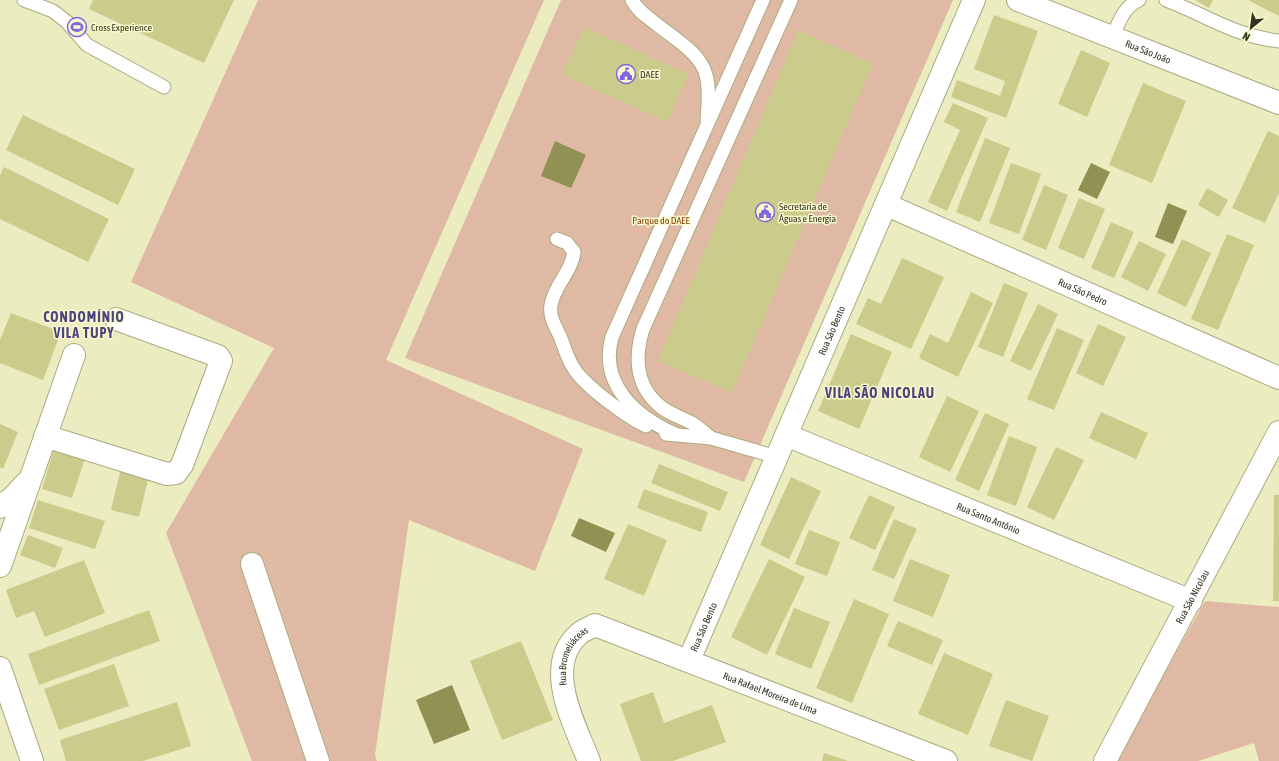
<svg xmlns="http://www.w3.org/2000/svg" width="1279" height="761" viewBox="0 0 1279 761" font-family="'Asap Condensed',sans-serif">
<rect width="100%" height="100%" fill="#ebecbf"/>
<g fill="#e0b9a5">
<path d="M258 0H544L386 360 583 449 535 571 409 520 375 755 377 761H252L166 533 274 348 131 282Z"/>
<path d="M561 0H953L744 482 405 358Z"/>
<path d="M1205 601 1279 607V761H1259L1254 743 1198 761H1115Z"/>
</g>
<g fill="#919154">
<path d="M555 141 586 155 571 188 541 176Z"/>
<path d="M1091 163 1110 172 1097 199 1078 190Z"/>
<path d="M1168 203 1187 211 1173 244 1155 237Z"/>
<path d="M579 518 615 533 606 552 571 536Z"/>
<path d="M452 685 470 730 434 744 416 700Z"/>
</g>
<g fill="#cbcb8c">
<path d="M93 0H234L204 63 89 9Z"/>
<path d="M1195 0H1213L1209 8Z"/>
<path d="M1248 0H1279V16Z"/>
<path d="M994 15 1038 31 1006 118 951 97 957 80 1000 96 1005 81 974 69Z"/>
<path d="M584 27 689 74 667 122 562 75Z"/>
<path d="M798 31 873 63 732 393 658 361Z"/>
<path d="M1081 50 1110 63 1087 117 1058 104Z"/>
<path d="M1143 83 1186 101 1152 183 1109 165Z"/>
<path d="M953 103 988 118 947 211 928 202 960 130 944 122Z"/>
<path d="M23 115 135 169 118 205 6 150Z"/>
<path d="M1268 131 1279 136V193L1265 223 1232 208Z"/>
<path d="M985 138 1010 148 980 222 956 212Z"/>
<path d="M1011 163 1041 174 1019 234 989 223Z"/>
<path d="M4 167 109 219 88 262 0 219V175Z"/>
<path d="M1044 185 1068 195 1046 250 1022 240Z"/>
<path d="M1207 188 1228 200 1219 217 1198 205Z"/>
<path d="M1079 198 1105 209 1084 259 1058 248Z"/>
<path d="M1111 222 1134 232 1114 278 1091 268Z"/>
<path d="M1227 234 1254 245 1218 330 1191 319Z"/>
<path d="M1182 239 1211 253 1186 307 1157 293Z"/>
<path d="M1139 241 1166 254 1148 291 1121 277Z"/>
<path d="M902 258 944 277 911 349 856 324 868 298 881 304Z"/>
<path d="M1004 283 1028 293 1003 357 978 347Z"/>
<path d="M971 292 993 303 958 377 919 358 930 334 948 343Z"/>
<path d="M1038 304 1058 314 1031 371 1010 361Z"/>
<path d="M11 313 61 332 43 380 0 363V340Z"/>
<path d="M1098 324 1126 337 1103 386 1076 373Z"/>
<path d="M1057 328 1084 340 1054 410 1027 399Z"/>
<path d="M851 334 892 352 859 429 818 411Z"/>
<path d="M947 396 979 411 950 472 919 457Z"/>
<path d="M1101 412 1148 433 1136 459 1089 438Z"/>
<path d="M985 413 1009 424 979 491 955 480Z"/>
<path d="M0 424 18 432 3 469 0 467Z"/>
<path d="M1009 436 1037 447 1016 506 987 495Z"/>
<path d="M1056 447 1084 460 1054 520 1027 507Z"/>
<path d="M54 448 85 458 72 498 42 489Z"/>
<path d="M659 464 728 492 720 511 651 483Z"/>
<path d="M121 468 149 475 139 517 111 510Z"/>
<path d="M791 477 821 491 789 559 760 545Z"/>
<path d="M644 489 708 512 701 532 637 508Z"/>
<path d="M869 495 895 507 875 550 849 538Z"/>
<path d="M1274 495H1279V601H1273Z"/>
<path d="M38 500 105 521 95 549 29 528Z"/>
<path d="M894 519 917 529 894 579 872 570Z"/>
<path d="M628 524 667 540 644 596 604 579Z"/>
<path d="M809 530 840 542 827 576 795 564Z"/>
<path d="M28 535 63 548 55 568 20 555Z"/>
<path d="M769 559 805 577 767 655 731 637Z"/>
<path d="M910 559 950 575 933 617 893 601Z"/>
<path d="M84 560 105 613 45 637 34 611 16 618 6 590Z"/>
<path d="M854 599 889 614 852 703 816 688Z"/>
<path d="M794 608 830 622 811 669 775 654Z"/>
<path d="M149 610 160 641 39 685 28 654Z"/>
<path d="M898 621 943 640 932 665 887 646Z"/>
<path d="M521 641 553 720 502 740 470 661Z"/>
<path d="M944 653 993 674 968 735 918 714Z"/>
<path d="M114 664 129 706 59 730 44 689Z"/>
<path d="M653 692 664 723 712 705 726 742 673 761H641L620 704Z"/>
<path d="M1006 700 1049 716 1032 761 989 746Z"/>
<path d="M177 702 191 746 143 761H66L60 740Z"/>
<path d="M824 753 848 761H822Z"/>
</g>
<g fill="none" stroke-linecap="round" stroke-linejoin="round">
<g stroke="#aaab80" stroke-width="15">
<g id="lane">
<path d="M24 0 53 11 67 22 87 45 164 87"/>
<path d="M632 0C637 10 646 16 655 23 672 37 701 53 706 75 710 89 708 106 707 120"/>
<path d="M1166 0C1206 15 1234 36 1279 41"/>
<path d="M1112 38C1119 23 1123 7 1139 0"/>
<path d="M557 239 567 243 574 252C572 271 554 286 551 305 549 316 555 326 560 336 564 346 567 358 573 367 583 385 627 417 646 426"/>
<path d="M666 434 711 438 777 457"/>
<path d="M675 434C635 416 599 384 612 337L763 0"/>
<path d="M711 438C705 433 698 427 692 423 682 418 670 414 661 407 636 387 634 358 643 329L791 0"/>
</g>
</g>
<g stroke="#aaab80" stroke-width="24">
<g id="street">
<path id="s1" d="M1018 0 1279 103"/>
<path id="s2" d="M887 205 1279 378"/>
<path id="s3" d="M786 435 1191 601"/>
<path d="M45 436 167 474 176 473 182 465 221 361 218 356 116 319"/>
<path d="M0 507 12 498 26 483"/>
<path d="M252 564 318 761"/>
<path d="M0 566 74 355"/>
<path id="s4" d="M689 660 974 0"/>
<path d="M0 668 32 761"/>
<path id="s5" d="M589 761C575 725 542 666 579 634 583 630 590 628 595 625L946 761"/>
<path id="s6" d="M1105 761 1279 432"/>
</g>
</g>
<use href="#lane" stroke="#fff" stroke-width="13"/>
<use href="#street" stroke="#fff" stroke-width="22"/>
</g>
<defs>
<g id="stadium-ring" transform="scale(1)"><circle r="9.5" fill="#f8facc" stroke="#7f67e2" stroke-width="1.5"/><path d="M0-5a6.5 5 0 1 0 0 10a6.5 5 0 1 0 0-10ZM-3.5-1.8h7v3.6h-7Z" fill="#7f67e2"/></g>
<g id="civic-ring" transform="scale(1)"><circle r="9.5" fill="#f8facc" stroke="#7f67e2" stroke-width="1.5"/><path d="M-.6-6.5H3V-4.5H.6V-3L4-1V1h2V6H-6V1h2V-1L-.6-3ZM-1.2 2.5V6h2.4V2.5Z" fill="#7f67e2"/></g>
</defs>
<g fill-rule="evenodd">
<use href="#stadium-ring" x="77" y="27"/>
<use href="#civic-ring" x="626" y="74"/>
<use href="#civic-ring" x="765" y="212"/>
</g>
<g text-anchor="middle" dominant-baseline="central" stroke-width="3" stroke-linejoin="round" paint-order="stroke">
<g font-size="10" fill="#323221" stroke="#f8facc" text-anchor="start">
<text x="91" y="27">Cross Experience</text>
<text x="640" y="74">DAEE</text>
<text x="779" y="206">Secretaria de<tspan x="779" dy="12">Águas e Energia</tspan></text>
</g>
<g font-size="10" fill="#323221" stroke="#f8facc">
<text stroke="none"><textPath href="#s1" startOffset="140">Rua São João</textPath></text>
<text stroke="none"><textPath href="#s2" startOffset="214">Rua São Pedro</textPath></text>
<text stroke="none"><textPath href="#s4" startOffset="359">Rua São Bento</textPath></text>
<text stroke="none"><textPath href="#s3" startOffset="219">Rua Santo Antônio</textPath></text>
<text stroke="none"><textPath href="#s6" startOffset="186">Rua São Nicolau</textPath></text>
<text stroke="none"><textPath href="#s4" startOffset="36">Rua São Bento</textPath></text>
<text stroke="none"><textPath href="#s5" startOffset="113">Rua Bromeliáceas</textPath></text>
<text stroke="none"><textPath href="#s5" startOffset="343">Rua Rafael Moreira de Lima</textPath></text>
</g>
<g font-size="10" fill="#863e0e" stroke="#f8facc">
<text x="661" y="220">Parque do DAEE</text>
</g>
<g font-size="14" font-weight="bold" letter-spacing="1" fill="#4d4381" stroke="#f8facc">
<text x="84" y="317">CONDOMÍNIO<tspan x="84" dy="16">VILA TUPY</tspan></text>
<text x="880" y="393">VILA SÃO NICOLAU</text>
</g>
</g>
<g transform="translate(1251 28) rotate(209)" stroke="#f8facc" stroke-width="3" paint-order="stroke">
<path d="M0-3L7 15L0 10L-7 15Z" fill="#323221"/>
<text y="-6" font-size="11" font-weight="bold" text-anchor="middle" fill="#323221">N</text>
</g>
</svg>
